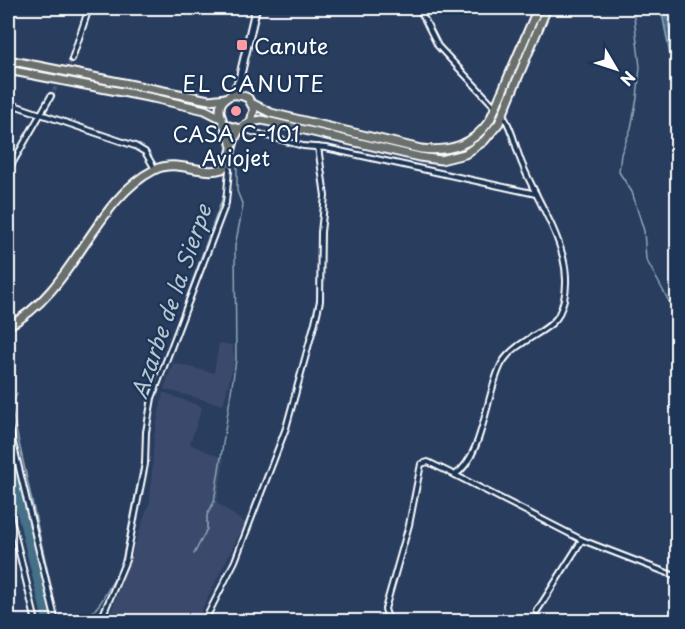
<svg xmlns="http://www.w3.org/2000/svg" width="685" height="629" viewBox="0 0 685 629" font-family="'Playpen Sans',sans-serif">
<defs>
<pattern id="water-rules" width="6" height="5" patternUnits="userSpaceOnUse" patternTransform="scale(1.5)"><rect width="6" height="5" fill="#447088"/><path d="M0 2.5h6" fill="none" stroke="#60859a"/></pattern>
</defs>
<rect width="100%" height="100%" fill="#293d5f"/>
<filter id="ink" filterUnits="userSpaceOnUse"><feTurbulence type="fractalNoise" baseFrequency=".0167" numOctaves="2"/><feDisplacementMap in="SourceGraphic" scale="12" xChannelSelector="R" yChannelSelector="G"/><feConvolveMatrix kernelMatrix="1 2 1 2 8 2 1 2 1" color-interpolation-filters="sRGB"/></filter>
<g filter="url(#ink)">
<g fill="#3b4a6c">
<path d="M219 343 232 345 235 359 223 405 164 389 173 363 214 373Z"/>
<path d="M163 392 202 407 190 444 224 459 217 503 245 523 196 621H108L150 501 154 437Z"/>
</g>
<path fill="url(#water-rules)" stroke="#8fa9b8" stroke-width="1.5" d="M661 8H666L677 70 670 55Z"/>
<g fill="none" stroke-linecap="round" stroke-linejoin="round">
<g stroke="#8fa9b8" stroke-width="1.5">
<path d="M633 8 640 67 637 98 631 128 621 154 619 172 632 192 644 231 646 259 672 307 678 333"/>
<path d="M155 385 224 194"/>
<path d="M17 393 11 407 59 622"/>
<path d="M147 417 150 398"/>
<path d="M194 554 207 529V515L214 502 236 360 235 246 243 206 237 191V166"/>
<path d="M8 583 16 622"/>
<path d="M85 622 101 602 121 567 144 451"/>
</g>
<path stroke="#447088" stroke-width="9" d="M8 457 48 622"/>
<path stroke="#495a77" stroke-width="4" stroke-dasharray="4 2" stroke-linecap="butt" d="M51 96 72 59"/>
<g stroke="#fff" stroke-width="8">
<g id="minor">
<path d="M419 8 438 46 496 108"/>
<path d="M72 59 89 8"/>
<path d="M8 103 135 146 145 152 155 169"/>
<path d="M242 129 303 146 326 148 536 194"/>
<path d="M8 171 51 96"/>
<path d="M8 422 56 622"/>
<path d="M455 475 582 540 537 611"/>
<path d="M8 507 36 622"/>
<path d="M582 540 678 577"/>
<path d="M100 622 126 560 145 464 146 432 152 398 226 203 229 170 227 164"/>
<path d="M204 622 235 561 286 428 315 322 320 301 321 232 325 196 318 147"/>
<path d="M389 622 385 609 409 525 421 464 428 462 455 475C484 456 486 391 502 363 515 341 549 332 558 316 584 264 541 211 523 166 515 148 514 132 503 115"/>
</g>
</g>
<g stroke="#fff" stroke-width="10">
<path id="secondary" d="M230 96 239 81 256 8"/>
</g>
<g stroke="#fff" stroke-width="11">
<g id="primary">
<path d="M8 60 209 100 226 98"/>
<path d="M8 70 153 98 205 110 221 118"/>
<path d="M253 104 271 113 421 149C451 152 473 145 490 120L538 8"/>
<path d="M251 122 262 120 419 157 441 160 465 154 484 141 499 123 547 8"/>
<path d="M226 125 240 129 251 122 254 109 248 98C242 95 236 93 229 96 208 107 230 129 231 144"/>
<path d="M8 326C74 292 94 200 154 170 177 158 201 176 222 169 234 158 230 141 240 129"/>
</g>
</g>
<use href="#minor" stroke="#1d3557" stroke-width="4"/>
<use href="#secondary" stroke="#1d3557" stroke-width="6"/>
<use href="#primary" stroke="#6a706d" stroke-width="7"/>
</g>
</g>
<g fill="#ff9aa2" stroke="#1d3557" stroke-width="2">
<rect x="236" y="39" width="12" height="12" rx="3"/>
<circle cx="236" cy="111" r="6"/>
</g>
<g text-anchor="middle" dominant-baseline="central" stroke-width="4.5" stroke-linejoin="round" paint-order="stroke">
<g font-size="21" fill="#fff" stroke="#1d3557" text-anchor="start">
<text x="254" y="45">Canute</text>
<text x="236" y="133" text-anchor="middle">CASA C-101<tspan x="236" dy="24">Aviojet</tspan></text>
</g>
<g font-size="22" letter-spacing="1.5" fill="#fff" stroke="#1d3557">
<text x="254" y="82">EL CANUTE</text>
</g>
<g font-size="22" font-style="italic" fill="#b4c6cf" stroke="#1d3557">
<text transform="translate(170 301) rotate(-71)">Azarbe de la Sierpe</text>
</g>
</g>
<rect width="685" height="629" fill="none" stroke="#1d3557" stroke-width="30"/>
<rect x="15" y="15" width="655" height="599" fill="none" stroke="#fff" stroke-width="2" filter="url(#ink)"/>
<g transform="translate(616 69) rotate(129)" stroke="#1d3557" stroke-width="4.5" paint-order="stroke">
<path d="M0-4.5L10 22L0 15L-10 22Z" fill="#ffffff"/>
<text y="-9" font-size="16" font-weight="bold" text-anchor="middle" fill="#ffffff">N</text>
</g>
</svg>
